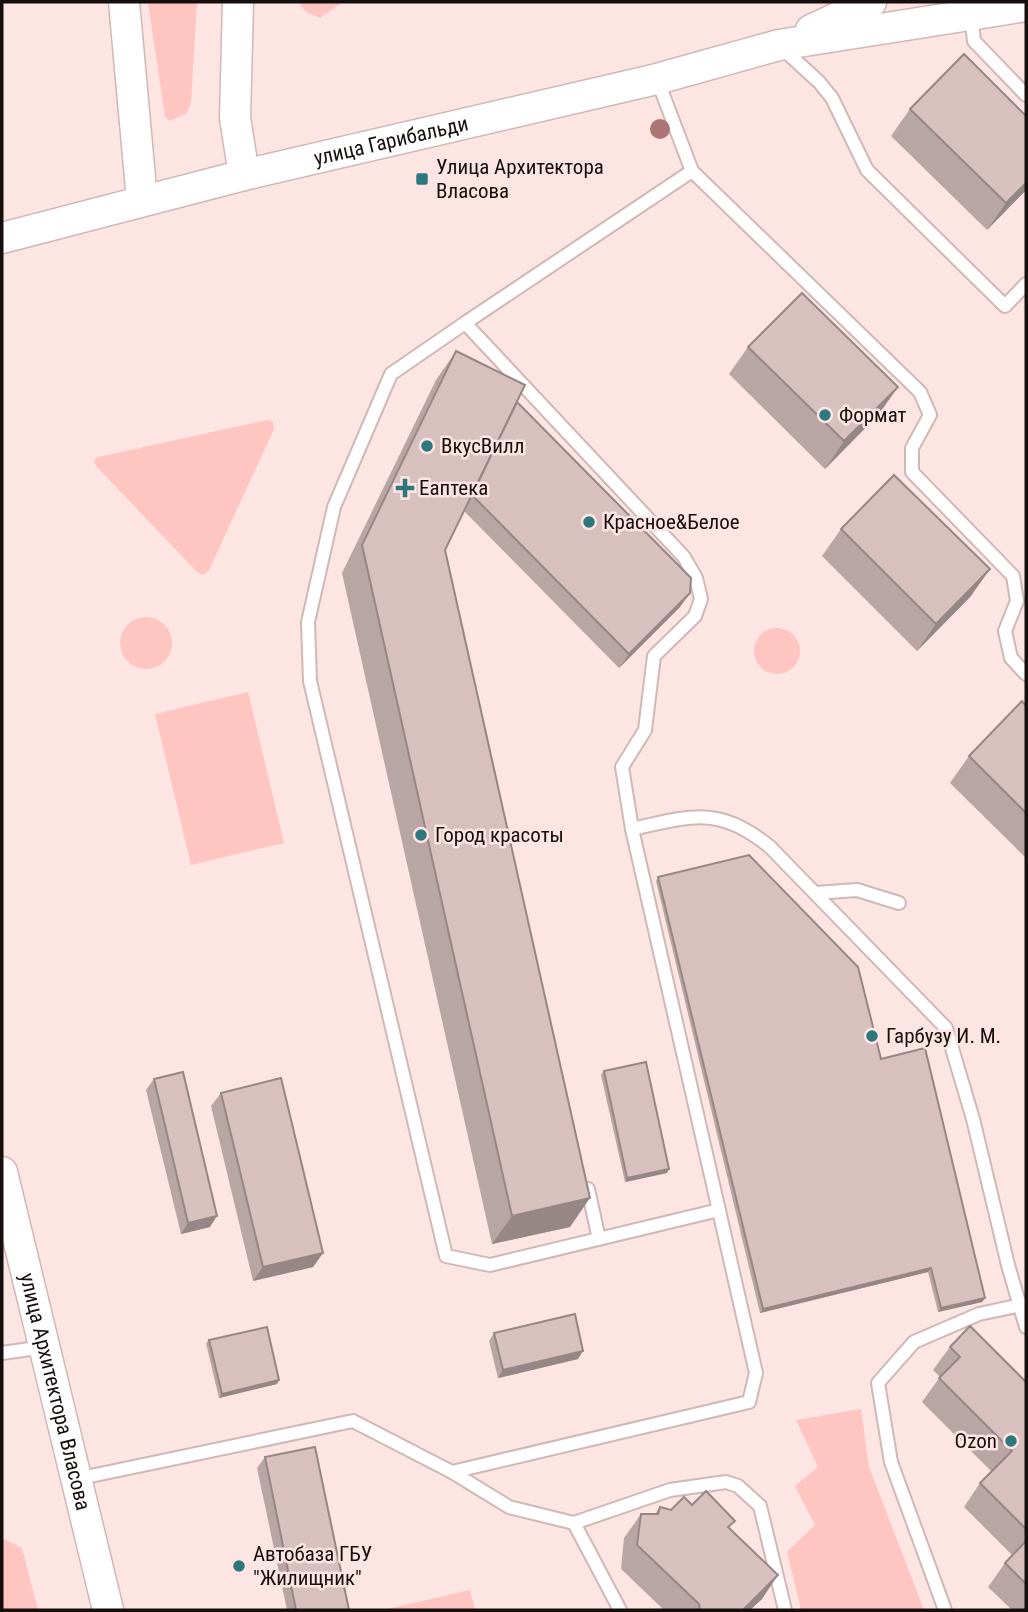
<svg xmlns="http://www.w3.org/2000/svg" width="1028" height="1612" viewBox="0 0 1028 1612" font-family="'Roboto Condensed',sans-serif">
<rect width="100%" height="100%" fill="#fde5e3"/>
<g fill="#fec5c1">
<path d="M148 2H197L191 102 187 113 170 121 165 117Z"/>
<path d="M298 2H343L320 18 306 12Z"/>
<path d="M268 420 273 422 274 429 209 570 204 575 198 573 96 466 94 461 98 457Z"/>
<circle cx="146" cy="643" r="26"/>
<circle cx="777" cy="651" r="23"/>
<path d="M248 692 284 843 191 865 155 714Z"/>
<path d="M861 1409 869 1467 924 1610H801L787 1552 815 1525 795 1486 818 1467 796 1420Z"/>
<path d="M2 1538 22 1548 38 1610H2Z"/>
<path d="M470 1590 475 1610H383Z"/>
</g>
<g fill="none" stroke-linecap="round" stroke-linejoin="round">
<g stroke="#cfb8b6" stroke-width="16">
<g id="service">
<path d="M971 15 974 41 1026 95"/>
<path d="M782 48 819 82 832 98 867 170 1005 306 1026 284"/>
<path d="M692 171 920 392 930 415 912 448V472L1013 576 1017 601 1005 631 1011 658 1026 674"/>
<path d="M465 323 391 374 334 507 308 622 310 681 446 1256 490 1265 719 1210"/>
<path d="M632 829 622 767 645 730 654 656 695 616 701 599 696 578 684 557 465 323 692 171 657 79"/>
<path d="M815 893 857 890 899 903"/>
<path d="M588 1189 599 1239"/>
<path d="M2 1353 44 1347"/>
<path d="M452 1472 509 1507 574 1523 670 1490 726 1482 738 1486 760 1506 785 1610"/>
<path d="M76 1479 353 1421 452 1472 749 1402 756 1373 632 829C691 816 719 805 770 847L946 1028 973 1119 1008 1265 1026 1327"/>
<path d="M574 1523 620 1610"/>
<path d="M945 1610 891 1462 878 1383 914 1342 979 1314 1026 1304"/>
</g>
</g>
<g stroke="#cfb8b6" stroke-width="33">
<g id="tertiary">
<path d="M124 2 142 200"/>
<path d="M238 2 235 118 244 175"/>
<path d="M811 30 871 2"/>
<path id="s1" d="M2 238 244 175 657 79 779 45 1026 6"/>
<path id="s2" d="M2 1172 108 1610"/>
</g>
</g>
<use href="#service" stroke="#fff" stroke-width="12"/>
<use href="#tertiary" stroke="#fff" stroke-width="30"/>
</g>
<circle fill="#ad7576" cx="660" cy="129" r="10"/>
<g fill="#b9a5a3">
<path d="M910 109 1026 190 987 230 891 136Z"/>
<path d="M748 347 879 414 825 469 729 374Z"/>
<path d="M456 351 517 402 680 607 619 668 464 511 445 550 570 1227 492 1244 342 573 436 380Z"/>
<path d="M841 529 971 596 917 651 822 556Z"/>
<path d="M1026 706V858L950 783 969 756Z"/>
<path d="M658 877 881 1059 985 1298 982 1302 938 1312 928 1272 760 1313 656 881Z"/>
<path d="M604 1071 667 1173 625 1182 601 1075Z"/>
<path d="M154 1079 210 1227 181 1234 146 1090Z"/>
<path d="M221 1093 323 1253 313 1267 253 1281 211 1106Z"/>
<path d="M494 1333 578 1359 498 1378 489 1341Z"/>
<path d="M209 1340 277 1384 219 1398 206 1343Z"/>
<path d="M950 1347 1026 1382V1610H1012L988 1587 1005 1563 1012 1555 964 1507 980 1483 992 1472 922 1402 940 1377 933 1370Z"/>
<path d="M265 1457 349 1610H287L257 1468Z"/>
<path d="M692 1505 730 1528 762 1599 750 1610H664L621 1569 624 1538 641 1514H655L660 1507 671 1510Z"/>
</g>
<g fill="#968685">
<path d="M1026 183V190L987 230 1006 203Z"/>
<path d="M898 387 879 414 825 469 844 441Z"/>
<path d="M990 569 971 596 917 651 936 624Z"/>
<path d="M690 593 680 607 619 668 629 654Z"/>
<path d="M669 1169 667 1173 625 1182 627 1178Z"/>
<path d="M590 1198 570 1227 492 1244 512 1216Z"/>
<path d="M217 1216 210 1227 181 1234 188 1223Z"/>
<path d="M323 1253 313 1267 253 1281 263 1267Z"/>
<path d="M931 1268 928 1272 760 1313 763 1309Z"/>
<path d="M985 1298 982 1302 938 1312 941 1308Z"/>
<path d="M583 1351 578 1359 498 1378 503 1370Z"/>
<path d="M279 1380 277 1384 219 1398 222 1394Z"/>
<path d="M778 1575 762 1599 750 1610H742Z"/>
</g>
<g fill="#d7c0be" stroke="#968685" stroke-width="2">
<path d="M964 54 1026 116V183L1006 203 910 109Z"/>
<path d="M802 293 898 387 844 441 748 347Z"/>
<path d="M456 351 525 385 445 550 590 1198 512 1216 362 545Z"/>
<path d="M517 402 691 578 690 593 629 654 472 495Z"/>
<path d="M894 475 990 569 936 624 841 529Z"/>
<path d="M1022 701 1026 706V813L969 756Z"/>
<path d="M749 855 858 967 881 1059 925 1048 985 1298 941 1308 931 1268 763 1309 658 877Z"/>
<path d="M646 1062 669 1169 627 1178 604 1071Z"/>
<path d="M183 1072 217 1216 188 1223 154 1079Z"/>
<path d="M281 1078 323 1253 263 1267 221 1093Z"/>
<path d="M575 1314 583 1351 503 1370 494 1333Z"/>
<path d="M970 1326 1026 1382V1529L980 1483 1012 1451 939 1378 960 1357 950 1347Z"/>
<path d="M267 1327 279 1380 222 1394 209 1340Z"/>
<path d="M315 1447 349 1610H296L265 1457Z"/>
<path d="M706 1491 735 1521 728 1527 778 1575 743 1610H700L699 1604 637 1545 641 1514H658L660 1507 671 1510 684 1497 692 1505Z"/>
<path d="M1026 1541V1584L1005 1563Z"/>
</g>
<g fill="#2e777d" stroke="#fde5e3" stroke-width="2.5">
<rect x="415" y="172" width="14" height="14" rx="3.5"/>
<circle cx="825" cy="415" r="7"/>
<circle cx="427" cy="446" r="7"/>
<path d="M401.5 477.5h7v7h7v7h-7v7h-7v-7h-7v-7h7z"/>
<circle cx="589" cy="522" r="7"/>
<circle cx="421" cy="835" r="7"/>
<circle cx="872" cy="1036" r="7"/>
<circle cx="1011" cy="1441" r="7"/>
<circle cx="239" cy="1566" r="7"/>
</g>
<g text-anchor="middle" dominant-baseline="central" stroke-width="5" stroke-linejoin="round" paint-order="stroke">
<g font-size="21" fill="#160e0d" stroke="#fde5e3">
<text stroke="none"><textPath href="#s1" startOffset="401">улица Гарибальди</textPath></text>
<text stroke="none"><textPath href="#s2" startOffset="226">улица Архитектора Власова</textPath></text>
</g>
<g font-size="21" fill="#160e0d" stroke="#fde5e3" text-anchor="start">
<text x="436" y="167">Улица Архитектора<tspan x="436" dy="24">Власова</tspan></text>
<text x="839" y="415">Формат</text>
<text x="441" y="446">ВкусВилл</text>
<text x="419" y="488">Еаптека</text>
<text x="603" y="522">Красное&amp;Белое</text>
<text x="435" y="835">Город красоты</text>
<text x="886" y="1036">Гарбузу И. М.</text>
<text x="997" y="1441" text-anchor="end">Ozon</text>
<text x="253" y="1554">Автобаза ГБУ<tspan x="253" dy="24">"Жилищник"</tspan></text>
</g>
</g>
<rect width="1028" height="1612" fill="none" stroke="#160e0d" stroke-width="7"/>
</svg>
